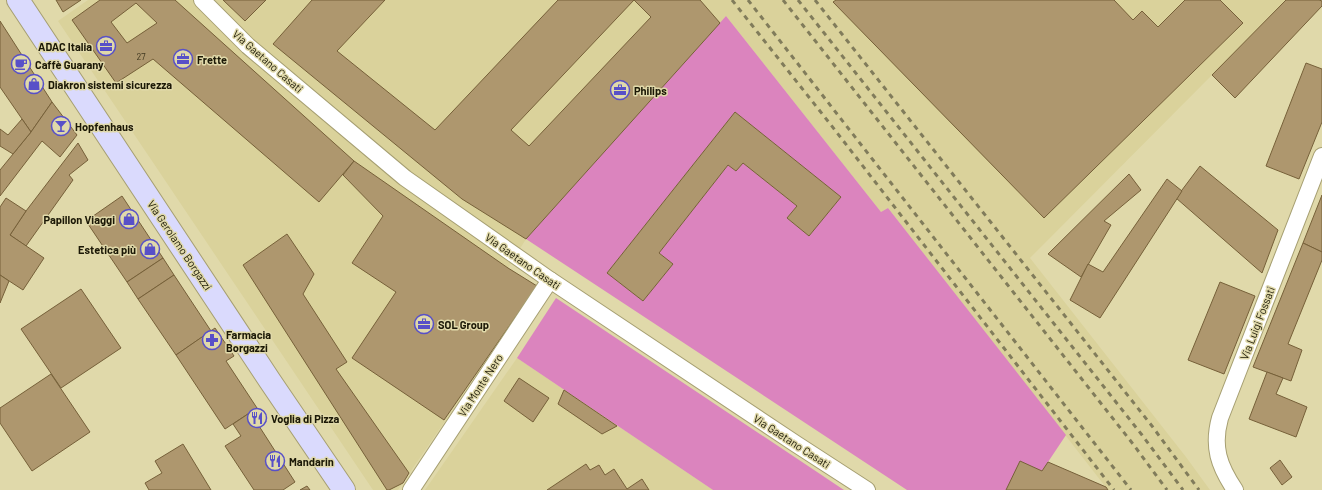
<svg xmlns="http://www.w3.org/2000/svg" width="1322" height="490" viewBox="0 0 1322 490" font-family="Barlow,sans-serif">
<rect width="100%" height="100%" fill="#e0d9aa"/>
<g fill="#dad29b">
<path d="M88 0H1322V6L1235 98 1212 75 1030 258 1186 457 1210 490H1108L888 208 881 212 726 16 526 239 508 268 537 286 398 490H373L58 21Z"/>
<path d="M517 358 713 490H425Z"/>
</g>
<g fill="#db84be" fill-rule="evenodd">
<path d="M726 16 881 212 888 208 1066 435 1042 471 1006 490H907L526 239ZM735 112 841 197 809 236 787 218 797 206 743 163 736 171 728 165 659 253 673 264 643 301 607 273Z"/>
<path d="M556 298 844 490H713L517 358Z"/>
</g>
<g fill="#ae976e" stroke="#766039" fill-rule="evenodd">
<path d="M56 0H81L63 12Z"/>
<path d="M100 0H175L354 161 319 202 153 59 116 83 72 20ZM136 3 157 23 127 43 111 22Z"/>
<path d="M223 0H266L245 21Z"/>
<path d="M312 0H385L337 51 435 130 558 0H634L511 130 529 146 651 17 634 0H700L720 23 526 239 462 199 273 44Z"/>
<path d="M836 0H1114L1133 20 1142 11 1158 27 1185 0H1220L1243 23 1044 218 833 2Z"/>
<path d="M1286 0H1319L1322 1V6L1235 98 1212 75Z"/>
<path d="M0 21 52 102 31 132 0 87Z"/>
<path d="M1306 63 1322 69V122L1299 179 1266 166Z"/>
<path d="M52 102 77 135 60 157 42 141 0 196V170L31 132Z"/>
<path d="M735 112 841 197 809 236 787 218 797 206 743 163 736 171 728 165 659 253 673 264 643 301 607 273Z"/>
<path d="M22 119 31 132 13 154 0 146V129L8 135Z"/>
<path d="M78 143 88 160 69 175 73 180 26 246 10 235 26 211Z"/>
<path d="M354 161 508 268 537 286 444 420 352 358 396 292 352 263 383 216 343 175Z"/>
<path d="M1200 166 1278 230 1262 273 1176 198Z"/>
<path d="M1129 174 1141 190 1104 221 1111 225 1081 277 1048 254Z"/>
<path d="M1167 179 1182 191 1100 318 1070 300 1088 264 1103 272Z"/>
<path d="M1322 195V252L1303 243Z"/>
<path d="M122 196 163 258 127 282 86 221Z"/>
<path d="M6 198 26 211 10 235 44 258 23 290 0 275V207Z"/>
<path d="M287 234 314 274 303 294 347 362 336 369 409 473 403 483 389 490H387L243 265Z"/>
<path d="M1303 243 1322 252V260L1288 344 1302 350 1291 381 1253 367Z"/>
<path d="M163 258 174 275 138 299 127 282Z"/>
<path d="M0 275 9 281 0 303Z"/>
<path d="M174 275 211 331 176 355 138 299Z"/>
<path d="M1220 282 1255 296 1224 374 1188 360Z"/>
<path d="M81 289 121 348 61 388 21 329Z"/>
<path d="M215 328 234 356 226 361 257 408 225 429 176 355Z"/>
<path d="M1267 372 1283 378 1276 394 1307 407 1296 437 1249 419Z"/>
<path d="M51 374 90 432 32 471 0 423V408Z"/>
<path d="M519 378 549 398 533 422 504 401Z"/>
<path d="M564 390 617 426 602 434 558 404Z"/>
<path d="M257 408 266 422 259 426 295 482 283 490H254L225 446 241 436 233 424Z"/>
<path d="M183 444 211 490H149L145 483 162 473 155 461Z"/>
<path d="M1280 460 1292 477 1282 485 1270 468Z"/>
<path d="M1020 461 1042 471 1048 462 1106 487 1108 490H1006Z"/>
<path d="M586 464 590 470 599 465 605 475 614 469 627 489 642 479 649 490H547Z"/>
<path d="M307 486 310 490H300Z"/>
</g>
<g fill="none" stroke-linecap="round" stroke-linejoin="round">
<g stroke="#a69f72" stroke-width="18">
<g id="minor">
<path d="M202 0 248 46 405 178 550 280 796 444 867 490"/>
<path d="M411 490 550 280"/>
<path d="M1235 490C1219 466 1212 447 1220 418L1322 156"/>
</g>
</g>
<g stroke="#a69f72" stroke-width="24">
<path id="secondary" d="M18 0 270 381 344 490"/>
</g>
<use href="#minor" stroke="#fff" stroke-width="16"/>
<use href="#secondary" stroke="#dadafd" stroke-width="22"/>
<g stroke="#817c5b" stroke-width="3" stroke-dasharray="5 5" stroke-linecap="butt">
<path d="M732 0 831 125 1114 490"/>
<path d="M748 0 1131 490"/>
<path d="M783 0 1133 444 1167 490"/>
<path d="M798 0 1142 435 1183 490"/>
<path d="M815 0 1152 426 1199 490"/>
</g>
</g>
<defs>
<g id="office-ring" transform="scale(1)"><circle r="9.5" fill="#e0d9aa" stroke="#5850c8" stroke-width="1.5"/><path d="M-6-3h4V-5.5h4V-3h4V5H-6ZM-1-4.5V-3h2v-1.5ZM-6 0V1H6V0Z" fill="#5850c8"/></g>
<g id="cafe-ring" transform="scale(1)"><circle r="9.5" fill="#e0d9aa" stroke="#5850c8" stroke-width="1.5"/><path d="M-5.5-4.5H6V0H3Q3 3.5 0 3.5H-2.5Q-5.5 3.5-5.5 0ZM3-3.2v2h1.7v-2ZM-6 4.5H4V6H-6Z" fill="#5850c8"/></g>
<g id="shop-ring" transform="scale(1)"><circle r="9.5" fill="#e0d9aa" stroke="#5850c8" stroke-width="1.5"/><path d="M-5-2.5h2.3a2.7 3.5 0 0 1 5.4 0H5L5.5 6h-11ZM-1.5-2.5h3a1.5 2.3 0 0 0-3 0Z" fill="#5850c8"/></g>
<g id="bar-ring" transform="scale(1)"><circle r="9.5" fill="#e0d9aa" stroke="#5850c8" stroke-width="1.5"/><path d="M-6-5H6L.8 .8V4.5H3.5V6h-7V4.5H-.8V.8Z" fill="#5850c8"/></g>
<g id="pharmacy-ring" transform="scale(1)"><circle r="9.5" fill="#e0d9aa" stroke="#5850c8" stroke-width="1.5"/><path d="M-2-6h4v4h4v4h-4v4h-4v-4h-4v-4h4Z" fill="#5850c8"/></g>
<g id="restaurant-ring" transform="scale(1)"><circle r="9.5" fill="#e0d9aa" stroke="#5850c8" stroke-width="1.5"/><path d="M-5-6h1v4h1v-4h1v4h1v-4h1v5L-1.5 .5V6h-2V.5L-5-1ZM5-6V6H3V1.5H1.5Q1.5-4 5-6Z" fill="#5850c8"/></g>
</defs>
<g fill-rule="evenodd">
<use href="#office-ring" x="106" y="46"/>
<use href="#office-ring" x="183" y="59"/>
<use href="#cafe-ring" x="21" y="64"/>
<use href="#shop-ring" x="34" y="84"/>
<use href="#office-ring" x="620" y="90"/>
<use href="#bar-ring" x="61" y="126"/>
<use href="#shop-ring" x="129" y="219"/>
<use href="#shop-ring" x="150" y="249"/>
<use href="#office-ring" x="424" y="324"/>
<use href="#pharmacy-ring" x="212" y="340"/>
<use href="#restaurant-ring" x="257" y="418"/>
<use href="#restaurant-ring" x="275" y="461"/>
</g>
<g text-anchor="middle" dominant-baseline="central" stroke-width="3" stroke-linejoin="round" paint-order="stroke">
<g font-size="9" fill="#403820">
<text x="141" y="56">27</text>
</g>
<g font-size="11" font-weight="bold" fill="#1b1806" stroke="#e0d9aa" text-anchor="start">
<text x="92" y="46" text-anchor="end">ADAC Italia</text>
<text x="197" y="59">Frette</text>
<text x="35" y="64">Caffè Guarany</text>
<text x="48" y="84">Diakron sistemi sicurezza</text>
<text x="634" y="90">Philips</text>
<text x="75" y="126">Hopfenhaus</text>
<text x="115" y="219" text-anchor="end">Papillon Viaggi</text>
<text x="136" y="249" text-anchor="end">Estetica più</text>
<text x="438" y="324">SOL Group</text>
<text x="226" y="334">Farmacia<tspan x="226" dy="13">Borgazzi</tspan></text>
<text x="271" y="418">Voglia di Pizza</text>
<text x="289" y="461">Mandarin</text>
</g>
<g font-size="11" fill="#1b1806" stroke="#e0d9aa">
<text transform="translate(268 61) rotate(41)">Via Gaetano Casati</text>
<text transform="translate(180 245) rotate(56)">Via Gerolamo Borgazzi</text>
<text transform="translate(523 261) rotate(35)">Via Gaetano Casati</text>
<text transform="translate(1257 323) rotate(-69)">Via Luigi Fossati</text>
<text transform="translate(480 385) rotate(-57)">Via Monte Nero</text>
<text transform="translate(792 441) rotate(33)">Via Gaetano Casati</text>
</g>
</g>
</svg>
